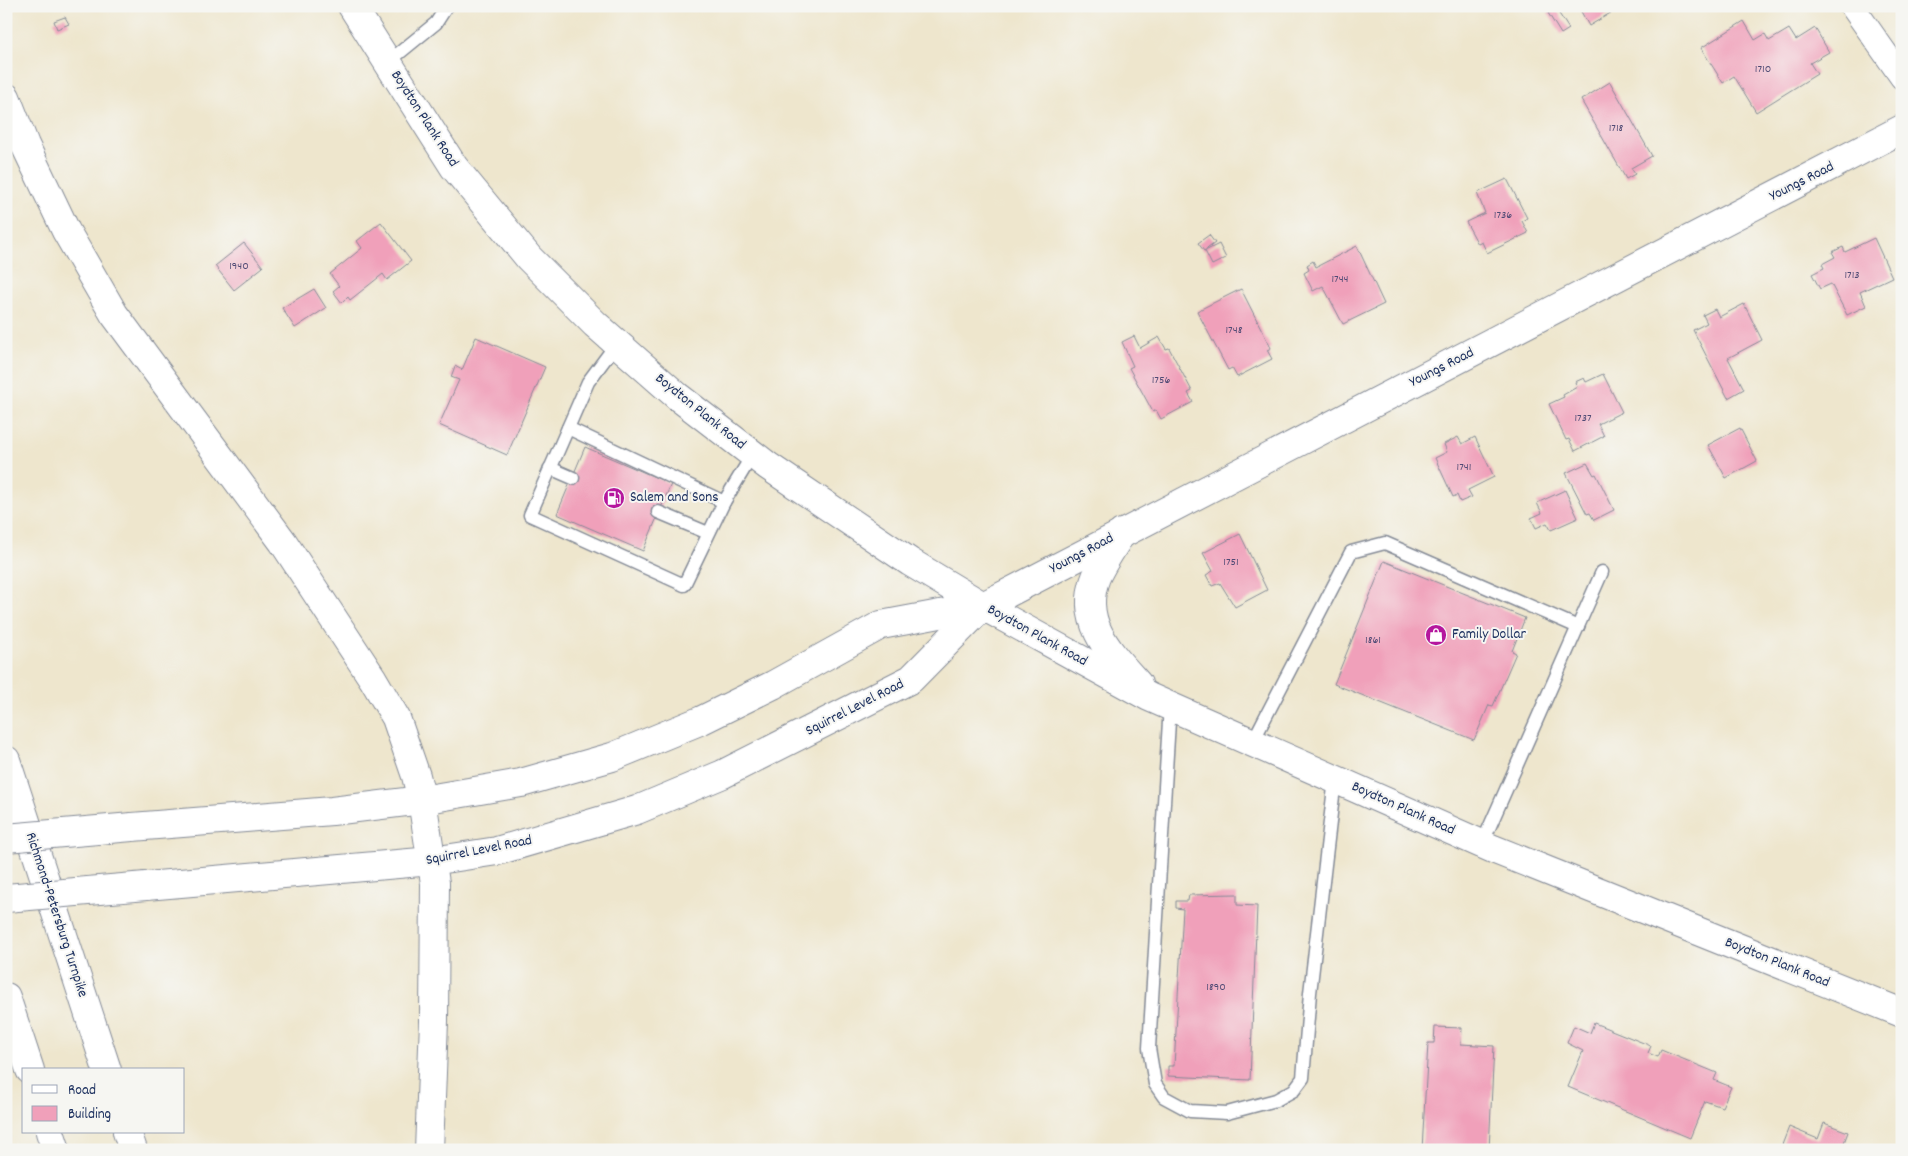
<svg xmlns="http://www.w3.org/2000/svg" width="1908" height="1156" viewBox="0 0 1908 1156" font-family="Dekko,sans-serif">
<rect width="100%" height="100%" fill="#f6f6f2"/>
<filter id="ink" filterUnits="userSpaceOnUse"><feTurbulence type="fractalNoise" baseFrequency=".02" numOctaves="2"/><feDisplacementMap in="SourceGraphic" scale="10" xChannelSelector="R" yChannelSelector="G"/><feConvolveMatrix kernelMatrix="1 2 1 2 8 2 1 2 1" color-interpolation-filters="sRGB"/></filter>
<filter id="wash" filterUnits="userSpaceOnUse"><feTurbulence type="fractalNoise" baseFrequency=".0096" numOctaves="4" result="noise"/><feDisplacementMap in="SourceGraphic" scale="20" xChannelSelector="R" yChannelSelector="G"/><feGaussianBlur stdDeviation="1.12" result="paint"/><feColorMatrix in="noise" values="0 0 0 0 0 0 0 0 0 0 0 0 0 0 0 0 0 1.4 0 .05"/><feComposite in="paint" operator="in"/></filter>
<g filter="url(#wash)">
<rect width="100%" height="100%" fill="#eee6cd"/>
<g id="blocks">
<g fill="#f0a0ba">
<path d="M1578 6H1622L1589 26Z"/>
<path d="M1556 9 1569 29 1561 34 1548 13Z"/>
<path d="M65 17 69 24 57 29 54 21Z"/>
<path d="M1744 21 1755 40 1765 34 1769 41 1789 29 1796 40 1815 28 1829 52 1810 63 1817 74 1756 112 1734 76 1723 83 1701 48Z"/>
<path d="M1610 82 1652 156 1631 168 1635 174 1626 179 1581 100Z"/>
<path d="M1507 179 1527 218 1522 221 1528 233 1487 253 1482 242 1478 244 1466 222 1485 213 1477 193Z"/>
<path d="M381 222 411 261 387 280 383 274 350 300 348 297 342 303 333 291 339 286 330 274 362 248 357 241Z"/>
<path d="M1209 235 1215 243 1204 251 1198 243Z"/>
<path d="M1874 238 1892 277 1860 292 1866 306 1847 315 1831 284 1820 289 1812 274 1824 268 1822 264 1835 257 1832 252 1843 247 1845 252Z"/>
<path d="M244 243 263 267 234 290 215 266Z"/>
<path d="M1219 244 1226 258 1212 265 1205 251Z"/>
<path d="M1357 246 1384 304 1343 324 1323 286 1313 291 1304 273 1309 270 1307 265 1313 261 1316 267Z"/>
<path d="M314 289 326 308 295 328 282 308Z"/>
<path d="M1241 289 1271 348 1267 350 1272 359 1237 377 1232 368 1228 370 1197 311Z"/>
<path d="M1744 304 1762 340 1728 358 1744 389 1728 398 1693 330 1707 323 1703 315 1715 309 1719 317Z"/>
<path d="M1134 336 1140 348 1159 337 1166 349 1169 348 1192 391 1188 393 1193 402 1161 419 1156 410 1153 412 1129 368 1133 366 1122 342Z"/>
<path d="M476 337 545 367 507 455 439 425 459 380 451 377 455 366 462 370Z"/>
<path d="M1603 374 1622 412 1598 424 1604 436 1575 451 1569 439 1566 440 1549 404 1564 397 1563 395 1577 387 1575 382 1584 378 1586 382Z"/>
<path d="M1740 428 1757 461 1726 478 1708 445Z"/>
<path d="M1458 437 1462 444 1475 437 1494 477 1468 490 1472 497 1460 502 1457 495 1453 497 1435 458 1447 452 1444 444Z"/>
<path d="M585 447 671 484 643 551 557 514Z"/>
<path d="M1587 463 1594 475 1596 474 1614 510 1594 520 1590 513 1587 514 1566 473Z"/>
<path d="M1565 490 1578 518 1551 530 1547 523 1536 528 1531 518 1542 513 1537 503Z"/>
<path d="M1240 534 1267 590 1235 607 1220 583 1212 586 1206 575 1213 571 1203 553Z"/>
<path d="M1384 561 1525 618 1512 651 1516 653 1493 706 1489 705 1474 740 1334 684Z"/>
<path d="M1237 894V905L1257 906 1250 1080 1168 1076V1066H1174L1183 909 1176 908V901H1188L1189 895Z"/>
<path d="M1594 1023 1651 1046 1648 1053 1658 1057 1661 1050 1717 1073 1714 1080 1731 1087 1722 1107 1705 1101 1690 1138 1568 1087 1583 1051 1567 1043 1574 1026 1590 1033Z"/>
<path d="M1435 1027 1462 1028 1461 1044 1494 1046 1489 1150H1422L1428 1043H1434Z"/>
<path d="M1824 1123 1848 1132 1842 1148 1845 1150H1780L1789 1127 1818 1139Z"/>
</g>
</g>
</g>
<g filter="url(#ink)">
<use href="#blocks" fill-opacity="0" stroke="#848a96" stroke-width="1"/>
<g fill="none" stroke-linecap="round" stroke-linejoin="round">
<g stroke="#848a96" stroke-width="15">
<g id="service">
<path d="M387 63 436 23 447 6"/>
<path d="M617 343 588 382 530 515 684 585 724 502 753 454"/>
<path d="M568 428 724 502"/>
<path d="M550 468 573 478"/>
<path d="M658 512 708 533"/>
<path d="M1170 705 1149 1048 1155 1084 1164 1097 1190 1111 1227 1113 1276 1100 1294 1090 1303 1078 1310 993 1335 779"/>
<path d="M1252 743 1351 552 1385 543 1578 627"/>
<path d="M1482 844 1602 572"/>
</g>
</g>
<g stroke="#848a96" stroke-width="26">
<path id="minor" d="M1852 6 1902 77"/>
</g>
<g stroke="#848a96" stroke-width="30">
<path id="tertiary" d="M983 606 1902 129"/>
</g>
<g stroke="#848a96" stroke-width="30">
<g id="secondary">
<path d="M352 6 454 167 529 258 595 324 677 396 768 466 910 562 983 606 1149 697 1493 849 1902 1013"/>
<path d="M1122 533C1113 547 1103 562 1096 577 1078 622 1111 654 1138 684"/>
<path d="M132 827 332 811 422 800 521 783 612 757 702 720 773 685 881 625 983 606"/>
<path d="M146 886 432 861 497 851 637 810 723 774 911 679 983 606"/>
</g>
</g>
<g stroke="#848a96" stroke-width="30">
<g id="motorway">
<path d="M6 97 25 145 66 231 114 314 283 542 373 679 396 718 416 776 422 800 435 883 434 1021 429 1150"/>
<path d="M6 760 107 1070"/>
<path d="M6 997 30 1070"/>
<path d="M50 1132 56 1150"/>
<path d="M127 1132 133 1150"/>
</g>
</g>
<use href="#service" stroke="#fff" stroke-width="12"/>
<use href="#minor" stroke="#fff" stroke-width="24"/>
<use href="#tertiary" stroke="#fff" stroke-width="28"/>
<use href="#secondary" stroke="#fff" stroke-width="28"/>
<use href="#motorway" stroke="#fff" stroke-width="28"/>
<g stroke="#848a96" stroke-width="30" stroke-linecap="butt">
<g id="secondary-bridge">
<path d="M6 838 132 827"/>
<path d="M6 898 146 886"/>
</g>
</g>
<use href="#secondary-bridge" stroke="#fff" stroke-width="28"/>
</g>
</g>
<defs>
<g id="fuel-disc" transform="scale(1.125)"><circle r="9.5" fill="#b5179e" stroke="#f6f6f2"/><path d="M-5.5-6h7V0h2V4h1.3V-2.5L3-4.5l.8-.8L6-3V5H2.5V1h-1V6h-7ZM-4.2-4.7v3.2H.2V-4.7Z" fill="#fff"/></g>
<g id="shop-disc" transform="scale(1.125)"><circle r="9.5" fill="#b5179e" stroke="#f6f6f2"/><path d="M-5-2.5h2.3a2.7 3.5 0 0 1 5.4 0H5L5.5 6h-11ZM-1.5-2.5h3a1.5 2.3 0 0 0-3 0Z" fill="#fff"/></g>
</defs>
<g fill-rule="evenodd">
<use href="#fuel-disc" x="614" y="498"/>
<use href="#shop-disc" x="1436" y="635"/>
</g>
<g text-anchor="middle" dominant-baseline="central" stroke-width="4" stroke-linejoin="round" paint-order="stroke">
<g font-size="12" fill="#504b75">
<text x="1763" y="69">1710</text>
<text x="1616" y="128">1718</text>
<text x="1503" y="215">1736</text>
<text x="239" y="266">1940</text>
<text x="1852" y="275">1713</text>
<text x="1340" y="279">1744</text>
<text x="1234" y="330">1748</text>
<text x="1161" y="380">1756</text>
<text x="1583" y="418">1737</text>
<text x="1464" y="467">1741</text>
<text x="1231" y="562">1751</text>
<text x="1373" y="640">1861</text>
<text x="1216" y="987">1890</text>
</g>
<g font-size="15" fill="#1b2f5e" stroke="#f6f6f2">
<text transform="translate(424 119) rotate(57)">Boydton Plank Road</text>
<text transform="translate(1802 182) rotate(-27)">Youngs Road</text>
<text transform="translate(1442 368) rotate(-27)">Youngs Road</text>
<text transform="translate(700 412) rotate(39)">Boydton Plank Road</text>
<text transform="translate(1082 554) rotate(-28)">Youngs Road</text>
<text transform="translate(1037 636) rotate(29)">Boydton Plank Road</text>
<text transform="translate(855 708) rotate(-27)">Squirrel Level Road</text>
<text transform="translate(1403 809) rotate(24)">Boydton Plank Road</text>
<text transform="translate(479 851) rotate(-11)">Squirrel Level Road</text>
<text transform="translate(56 915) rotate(72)">Richmond-Petersburg Turnpike</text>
<text transform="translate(1777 963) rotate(22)">Boydton Plank Road</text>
</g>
<g font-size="15" fill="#1b2f5e" stroke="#f6f6f2" text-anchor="start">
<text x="630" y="498">Salem and Sons</text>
<text x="1452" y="635">Family Dollar</text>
</g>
</g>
<rect width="1908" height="1156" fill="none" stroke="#f6f6f2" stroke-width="25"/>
<rect x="22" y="1068" width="162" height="65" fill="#f6f6f2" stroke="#9ea6b7"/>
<rect x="32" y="1085" width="25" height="8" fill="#ffffff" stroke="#9ea6b7"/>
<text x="68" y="1094" font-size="15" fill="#1b2f5e">Road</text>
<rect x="32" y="1106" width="25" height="15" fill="#f0a0ba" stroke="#9ea6b7"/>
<text x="68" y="1118" font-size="15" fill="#1b2f5e">Building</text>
</svg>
